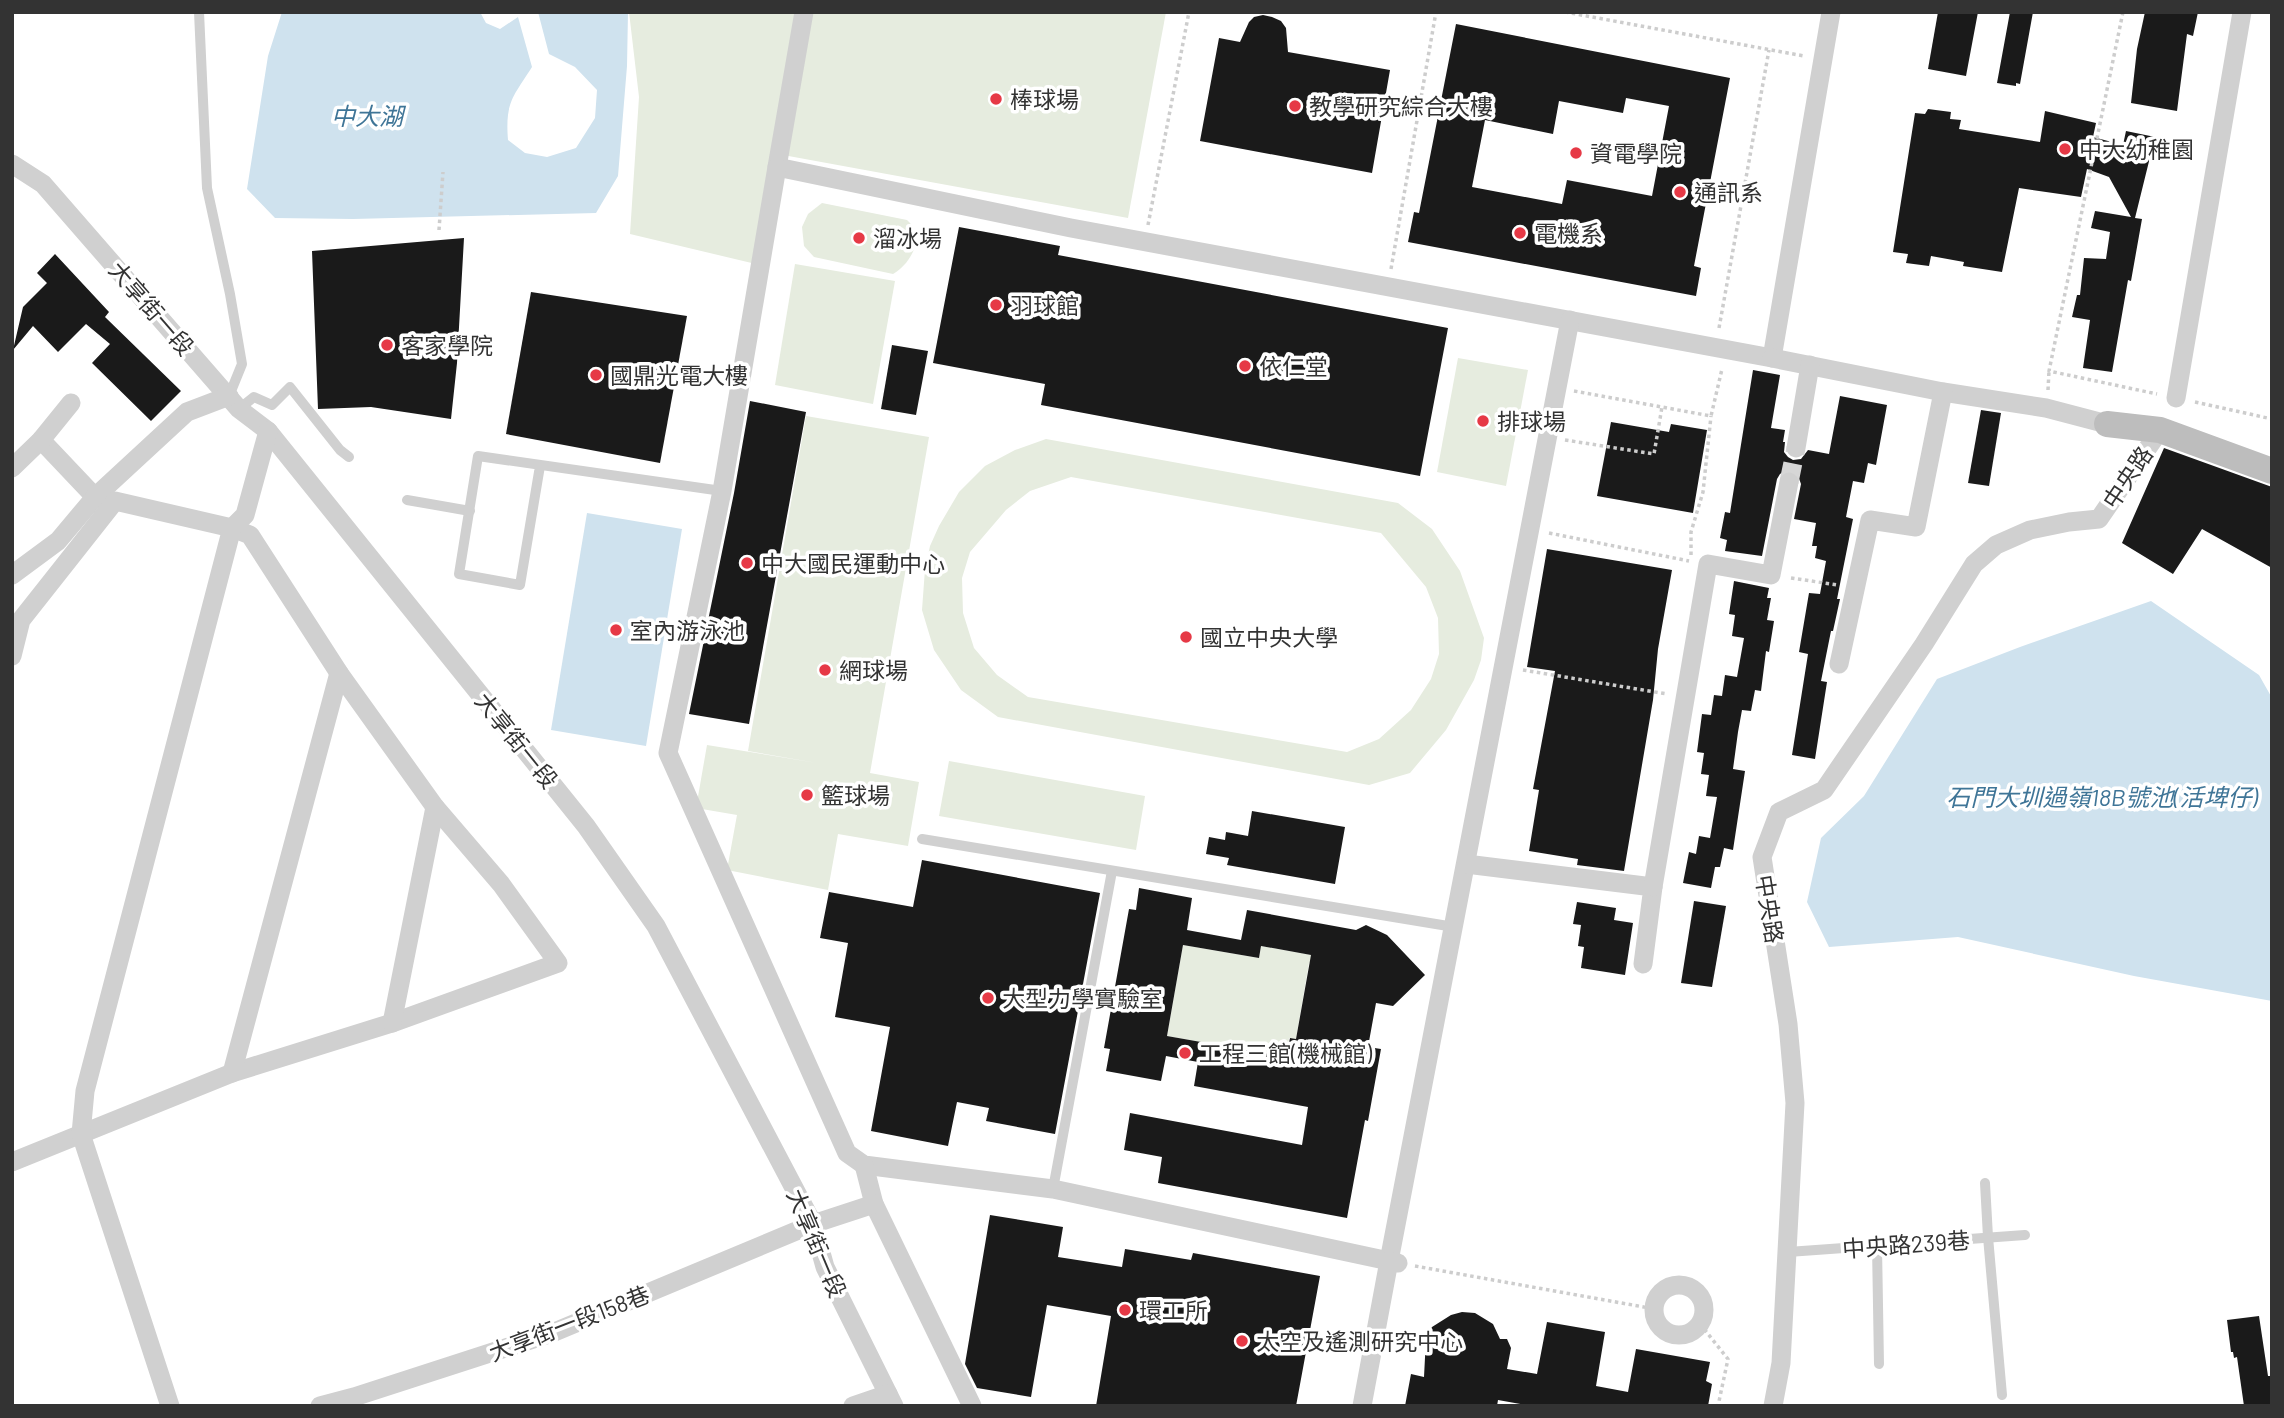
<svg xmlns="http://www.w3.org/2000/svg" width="2284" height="1418" viewBox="0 0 2284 1418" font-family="Barlow,'Noto Sans TC',sans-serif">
<rect width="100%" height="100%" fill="#fff"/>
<g fill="#e6ecdf" fill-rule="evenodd">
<path d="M629 12H804L760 265 630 234 639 97Z"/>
<path d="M809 12H1166L1128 218 783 155Z"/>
<path d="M822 203 907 220C910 223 913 226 915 230 920 247 907 266 893 274L814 257 804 246 802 227 808 214Z"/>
<path d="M795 264 895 281 873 404 775 385Z"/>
<path d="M1458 358 1528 370 1506 486 1437 472Z"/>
<path d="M806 416 929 437 870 773 919 782 908 846 838 834 828 890 727 870 737 815 696 808 707 745 817 763 748 751Z"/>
<path d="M1046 439 1398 503 1432 529 1460 571 1484 638 1481 660 1474 680 1446 730 1410 773 1369 785 998 717 961 690 934 650 922 610 925 569 930 546 939 526 959 492 985 466 1015 450ZM1071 477 1381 533 1426 587 1438 618 1439 654 1431 679 1411 710 1379 739 1347 752 1028 697 997 675 974 648 963 613 962 578 970 552 1006 510 1030 491Z"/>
<path d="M949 761 1145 796 1136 850 939 816Z"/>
<path d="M1183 945 1259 958 1261 946 1323 957 1309 963 1296 1039 1289 1038 1288 1048 1297 1059 1167 1036Z"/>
</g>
<g fill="#cfe2ee">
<path d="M282 12H480L486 23 500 29 518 17 532 67C513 97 505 102 508 140L525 153 547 157 576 148 595 118 597 90 575 67 549 54 538 12H628L627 66 618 176 596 213 353 219 275 218 247 189 268 56Z"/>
<path d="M587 513 682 529 646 746 551 730Z"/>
<path d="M2151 601 2259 675 2272 698V1001L2134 976 1958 937 1829 947 1807 902 1821 838 1864 796 1937 679 2020 647Z"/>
</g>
<g fill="#1a1a1a" fill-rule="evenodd">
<path d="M1938 12H1978L1966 76 1928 69Z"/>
<path d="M2010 12H2033L2020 84 2016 83V86L1997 83Z"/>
<path d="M2145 12H2198L2193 36 2187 34 2177 111 2131 103 2137 49Z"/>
<path d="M1263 15 1272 17 1281 21 1286 28 1288 52 1390 70 1372 173 1200 141 1219 38 1240 42 1249 22 1254 17Z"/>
<path d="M1456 24 1730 78 1694 266 1701 268 1696 296 1408 242 1414 212 1419 213ZM1626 98 1669 106 1652 196 1567 180 1562 204 1472 187 1485 120 1553 134 1559 101 1623 113Z"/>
<path d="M1928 109 1951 112 1950 119 1961 120 1959 129 2040 142 2045 111 2096 123 2093 137 2123 145 2126 131 2155 137 2135 218 2142 219 2131 281 2128 280 2112 372 2083 368 2090 320 2072 317 2077 295H2080L2084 258 2106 259 2110 232 2091 228 2095 211 2131 217 2109 177 2087 169 2081 197 2019 188 2002 272 1963 266 1964 262 1931 256 1929 266 1906 263 1908 254 1893 252 1915 113 1925 114Z"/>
<path d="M959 227 1060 246 1058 255 1448 328 1420 476 1041 405 1045 384 933 363Z"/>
<path d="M464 238 457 363 451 419 371 407 318 409 312 251Z"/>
<path d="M55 254 109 312 105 317 181 391 151 421 92 363 110 344 86 324 58 352 33 326 13 350 23 307 47 283 37 273Z"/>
<path d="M531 292 687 316 660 463 506 434Z"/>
<path d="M892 345 928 351 916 415 881 409Z"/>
<path d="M1753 370 1780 375 1771 428 1785 430 1783 442H1785L1784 452 1788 457 1793 460 1801 459 1808 450 1829 454 1840 396 1887 405 1876 465 1868 463 1864 483 1853 481 1846 517 1853 519 1837 599H1840L1833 631H1831L1821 681 1827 682 1815 759 1792 755 1808 654 1799 652 1809 593 1820 594 1826 561 1815 558 1817 546H1812L1816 523 1794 519 1801 484 1797 473 1792 470H1786L1780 474 1777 479 1762 556 1725 551 1727 540 1720 538 1725 512 1730 513Z"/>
<path d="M750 401 806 412 749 724 689 714 734 493Z"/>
<path d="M1981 410 2001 413 1989 486 1968 483Z"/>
<path d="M1611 422 1669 432 1671 424 1707 430 1693 513 1597 496Z"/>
<path d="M2164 448 2272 487V568L2202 529 2173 574 2122 543Z"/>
<path d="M1547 549 1672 570 1658 649 1653 700 1624 871 1577 865 1578 859 1529 851 1539 790 1533 789 1555 671 1527 667Z"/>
<path d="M1734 581 1769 588 1767 598H1771L1767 620 1774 621 1769 652 1766 651 1761 691 1755 690 1751 711 1742 710 1738 732 1733 769 1745 771 1733 850 1724 848 1720 867H1715L1711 888 1683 883 1689 852 1696 854 1699 836 1710 838 1717 797 1706 796 1709 775 1701 774 1704 753 1697 752 1702 714 1711 715 1714 695 1722 696 1725 675 1737 677 1744 638 1732 636 1735 615 1729 614Z"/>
<path d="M1252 811 1345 827 1335 884 1227 865 1229 858 1206 854 1209 837 1225 840 1226 832 1248 836Z"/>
<path d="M922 860 1100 893 1055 1134 986 1121 989 1108 957 1102 948 1146 871 1131 890 1027 835 1017 848 943 820 938 829 892 913 907Z"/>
<path d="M1139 888 1192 898 1187 930 1241 940 1247 910 1356 930 1366 925 1387 935 1425 975 1393 1006 1376 1003 1368 1047 1381 1049 1368 1121 1365 1120 1347 1218 1158 1183 1162 1157 1124 1150 1130 1113 1302 1145 1308 1107 1194 1086 1198 1062 1166 1056 1161 1081 1106 1071 1110 1049 1104 1048 1129 909 1136 910ZM1183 945 1259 958 1261 946 1311 955 1296 1039 1290 1038 1286 1057 1167 1036Z"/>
<path d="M1694 901 1726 906 1712 987 1681 983Z"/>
<path d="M1577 902 1616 908 1614 920 1633 923 1625 975 1581 968 1584 947 1578 946 1581 925 1573 924Z"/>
<path d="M990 1215 1063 1227 1058 1257 1122 1267 1125 1249 1191 1260 1193 1253 1320 1276 1296 1406H1096L1111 1316 1047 1305 1031 1397 977 1388 965 1364Z"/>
<path d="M1462 1312 1475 1313 1493 1324 1500 1339H1507L1511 1348 1507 1369 1537 1374 1547 1322 1605 1332 1596 1386 1628 1392 1636 1349 1710 1362 1706 1381 1712 1384 1708 1406H1532L1498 1400 1497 1406H1405L1411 1374 1424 1377 1426 1338 1432 1327 1451 1315Z"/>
<path d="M2259 1316 2268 1376H2272V1406H2244L2237 1357 2234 1358 2233 1352H2231L2227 1320Z"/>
</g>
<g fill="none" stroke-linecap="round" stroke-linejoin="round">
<path stroke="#d6d6d6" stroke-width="19" stroke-dasharray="19 10" stroke-linecap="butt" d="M1789 482 1796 448"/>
<g stroke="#cdcdcd" stroke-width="3.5" stroke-dasharray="3.5 3.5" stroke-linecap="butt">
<path d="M1565 12 1804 56"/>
<path d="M2123 12 2049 371 2157 394"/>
<path d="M1148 225 1189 12"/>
<path d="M439 230 443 172"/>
<path d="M1391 269 1436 12"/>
<path d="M1719 328 1769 50"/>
<path d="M2048 390 2049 371"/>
<path d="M1574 391 1711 416 1722 369"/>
<path d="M2195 402 2272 419"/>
<path d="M1565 440 1654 454 1662 407"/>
<path d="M1549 533 1689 561"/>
<path d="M1691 555V532L1703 492 1711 416"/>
<path d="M1791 578 1838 585"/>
<path d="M1523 670 1667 694"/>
<path d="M1415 1266 1655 1309"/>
<path d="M1700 1324 1728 1359 1718 1406"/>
</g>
<g stroke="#d0d0d0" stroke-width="10">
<path d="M199 12 207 188 230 294 242 364 229 396"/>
<path d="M239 409 254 397 272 405 290 387 340 450 349 457"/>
<path d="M540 466 520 585 459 574 478 456 722 491"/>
<path d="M407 500 470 511"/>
<path d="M922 839 1454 927"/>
<path d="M1985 1183 1988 1237 2002 1395"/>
<path d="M1053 1189 1112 871"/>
<path d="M1877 1246 1879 1364"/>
<path d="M1788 1252 2025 1235"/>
</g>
<g stroke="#d0d0d0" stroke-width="19">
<path d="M804 12 777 167 1071 228 1772 358 1831 12"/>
<path d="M12 164 43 184 239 409 268 431 586 826 656 926 813 1224 825 1267 894 1406"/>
<path d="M777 167 722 491 668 753 847 1153 864 1165 1053 1189 1389 1261 1570 320"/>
<path d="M1772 358 1943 392 2046 408 2107 424"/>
<path d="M2176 398 2242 12"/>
<path d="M41 440 95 497"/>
<path d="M1796 448 1810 365"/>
<path d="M12 468 41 440 71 403"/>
<path d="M12 575 58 541 95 497 187 412 229 396"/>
<path d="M12 656 21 620 115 501 232 528 250 535 339 673 435 807 501 884 558 963 392 1023 232 1073 12 1162"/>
<path d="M1839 664 1870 520 1916 527 1943 392"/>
<path d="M1466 864 1653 887 1643 964"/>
<path d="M1653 887 1708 564 1771 575 1789 482"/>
<path d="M392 1023 435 807"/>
<path d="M232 1073 339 673"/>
<path d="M864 1165 874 1204 972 1406"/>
<circle cx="1679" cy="1310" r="25"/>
<path d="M170 1406 81 1134 85 1091 232 528 245 515 268 431"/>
<path d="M320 1406 354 1397 552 1333 813 1224 874 1204"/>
<path d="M853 1406 888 1394"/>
<path d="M1362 1406 1389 1261 1398 1263"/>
<path d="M1773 1406 1781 1363 1795 1103 1788 1024 1762 857 1779 812 1824 790 1924 644 1974 564 1996 545 2030 530 2069 522 2099 519 2160 430"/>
</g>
<path stroke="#bdbdbd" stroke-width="26" d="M2107 424 2160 430 2272 471"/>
</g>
<g fill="#e63946" stroke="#fff" stroke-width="2.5">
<circle cx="996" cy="99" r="7"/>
<circle cx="1295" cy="106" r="7"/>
<circle cx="2065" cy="149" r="7"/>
<circle cx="1576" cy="153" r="7"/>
<circle cx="1680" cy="192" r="7"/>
<circle cx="1520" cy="233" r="7"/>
<circle cx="859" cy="238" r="7"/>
<circle cx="996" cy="305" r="7"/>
<circle cx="387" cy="345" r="7"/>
<circle cx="1245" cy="366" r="7"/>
<circle cx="596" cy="375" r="7"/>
<circle cx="1483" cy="421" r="7"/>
<circle cx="747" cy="563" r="7"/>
<circle cx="616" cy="630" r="7"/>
<circle cx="1186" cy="637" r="7"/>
<circle cx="825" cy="670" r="7"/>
<circle cx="807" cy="795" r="7"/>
<circle cx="988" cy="998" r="7"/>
<circle cx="1185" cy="1053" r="7"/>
<circle cx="1125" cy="1310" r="7"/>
<circle cx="1242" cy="1341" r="7"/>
</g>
<g text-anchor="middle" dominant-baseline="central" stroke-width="7" stroke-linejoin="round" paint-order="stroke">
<g font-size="23" fill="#333" stroke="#fff" text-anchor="start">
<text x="1010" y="99">棒球場</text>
<text x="1309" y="106">教學研究綜合大樓</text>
<text x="2079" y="149">中大幼稚園</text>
<text x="1590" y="153">資電學院</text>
<text x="1694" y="192">通訊系</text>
<text x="1534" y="233">電機系</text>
<text x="873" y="238">溜冰場</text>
<text x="1010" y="305">羽球館</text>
<text x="401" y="345">客家學院</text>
<text x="1259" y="366">依仁堂</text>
<text x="610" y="375">國鼎光電大樓</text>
<text x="1497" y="421">排球場</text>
<text x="761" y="563">中大國民運動中心</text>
<text x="630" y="630">室內游泳池</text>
<text x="1200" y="637">國立中央大學</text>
<text x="839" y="670">網球場</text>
<text x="821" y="795">籃球場</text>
<text x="1002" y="998">大型力學實驗室</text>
<text x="1199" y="1053">工程三館(機械館)</text>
<text x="1139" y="1310">環工所</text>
<text x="1256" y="1341">太空及遙測研究中心</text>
</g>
<g font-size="23" fill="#333" stroke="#fff">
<text transform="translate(152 308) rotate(49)">大享街一段</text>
<text transform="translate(2127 477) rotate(-56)">中央路</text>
<text transform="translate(517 740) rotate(51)">大享街一段</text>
<text transform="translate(1770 909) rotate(81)">中央路</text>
<text transform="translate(817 1243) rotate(67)">大享街一段</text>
<text transform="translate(1906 1244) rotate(-4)">中央路239巷</text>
<text transform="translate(569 1323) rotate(-21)">大享街一段158巷</text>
</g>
<g font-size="24" font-style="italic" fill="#3f7597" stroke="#fff">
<text x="367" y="115">中大湖</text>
<text x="2102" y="796">石門大圳過嶺18B號池(活埤仔)</text>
</g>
</g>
<rect width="2284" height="1418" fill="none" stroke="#333333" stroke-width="28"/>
</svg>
